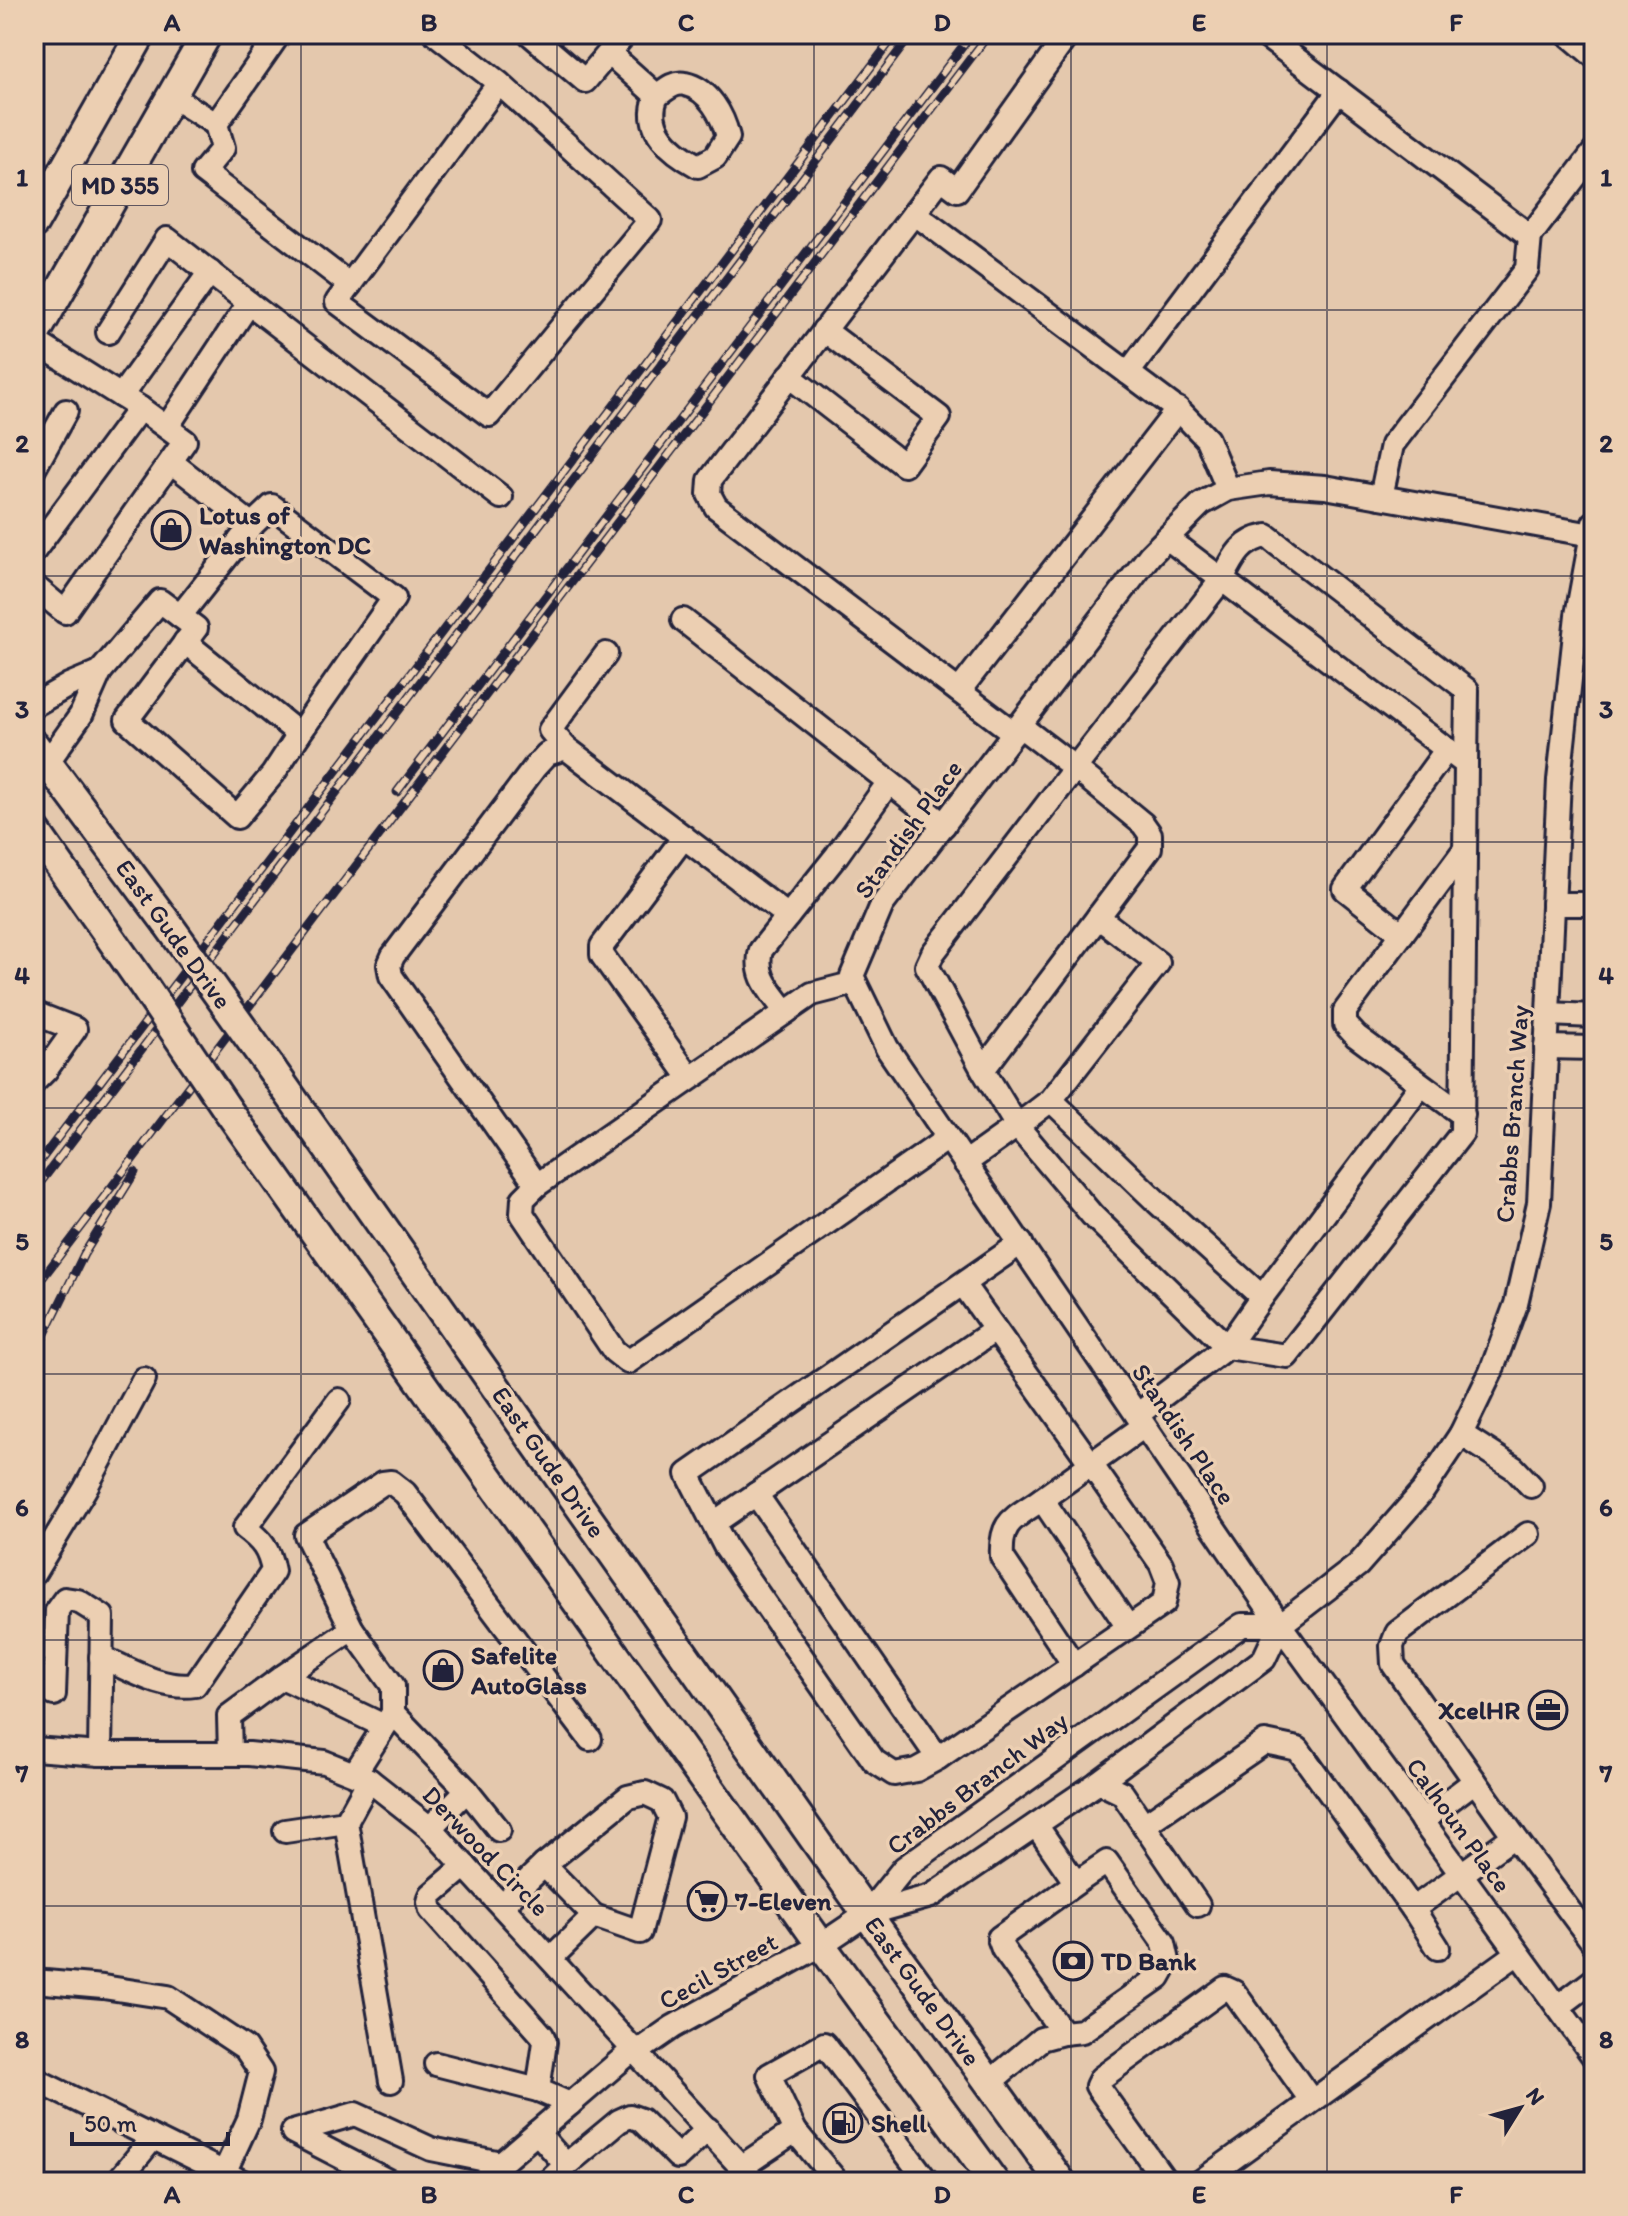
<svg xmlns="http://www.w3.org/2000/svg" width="1628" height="2216" viewBox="0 0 1628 2216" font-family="Itim,sans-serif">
<rect width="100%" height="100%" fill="#e4c8ad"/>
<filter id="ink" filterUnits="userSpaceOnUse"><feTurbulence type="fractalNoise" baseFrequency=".0125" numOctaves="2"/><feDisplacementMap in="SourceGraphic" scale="16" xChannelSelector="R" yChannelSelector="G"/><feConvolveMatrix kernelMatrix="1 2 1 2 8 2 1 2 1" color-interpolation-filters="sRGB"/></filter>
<g filter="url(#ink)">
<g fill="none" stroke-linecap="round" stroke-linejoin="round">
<g stroke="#22223b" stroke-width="28">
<g id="minor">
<path d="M436 34 499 83 650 220 489 415 337 302 499 83"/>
<path d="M530 34 585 81 625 34"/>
<path d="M1263 34 1530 236 1594 152"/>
<path d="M1568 34 1594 56"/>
<path d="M609 53 657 96C642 129 672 152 698 166L715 157 728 137C723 116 709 89 685 84 674 81 665 90 657 96"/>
<path d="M171 96 216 124 279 34"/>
<path d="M216 124 223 148 203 172 350 285"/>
<path d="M914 213 1183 414 1207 439 1228 489"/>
<path d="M108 332 167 239 249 303"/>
<path d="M34 341 140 408 185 441 65 612 34 586"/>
<path d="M1128 373 1339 91"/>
<path d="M789 376 904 465 939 417 824 330"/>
<path d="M121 396 210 272"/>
<path d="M167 427 249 303 501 497"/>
<path d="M34 469 66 411"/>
<path d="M1381 497 1392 445 1527 269 1530 236"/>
<path d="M1592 535 1325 487 1269 483 1228 489 1201 504 1150 555 882 905 852 976 887 1048 1280 1625 1594 2057"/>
<path d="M34 551 140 408"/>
<path d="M180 616 196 628 127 720 237 817 273 774 299 734"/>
<path d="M683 620 944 825"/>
<path d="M185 642 299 734 394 598 272 506 252 525"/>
<path d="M606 654 550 730 566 748 788 916"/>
<path d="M959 691 1178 409"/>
<path d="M34 705 69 685 100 672"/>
<path d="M1020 726 1075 768 1223 578C1234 556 1242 540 1267 536L1467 690 1466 764"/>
<path d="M1014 733 716 507 709 494 710 480 941 178 957 190 1068 34"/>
<path d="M566 748 547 754 535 767 393 956 389 965 391 976 537 1185 786 1012"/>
<path d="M1447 749 1345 889 1402 934 1465 849"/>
<path d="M47 763 81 715 100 672 160 601 180 616 252 525 171 462"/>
<path d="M684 837 602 946V955L690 1078"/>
<path d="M1553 904H1594"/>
<path d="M1402 934 1345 1011V1024L1356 1036 1463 1115"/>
<path d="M855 983 812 994 786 1012C771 991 754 977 761 950L837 855 889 782"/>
<path d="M34 1013 75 1029 46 1070 34 1082"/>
<path d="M1548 1014 1594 1016"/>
<path d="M1546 1047 1594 1048"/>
<path d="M1051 1100 1157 1202 1262 1297 1227 1347 1092 1215 1017 1126 1051 1100 1158 963 1098 917"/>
<path d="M965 1163 1017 1126 983 1070 1150 848V834L1143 824 1075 768 933 953 927 966 983 1070"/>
<path d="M537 1185 523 1199 522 1214 614 1351 628 1362 948 1138"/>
<path d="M1021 1243 688 1474 726 1548 874 1761 894 1774 916 1770 938 1758 1164 1603 1168 1582 1161 1564 1091 1464 1144 1426"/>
<path d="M963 1284 1091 1464 1042 1499 1128 1627"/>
<path d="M1262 1297 1421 1085"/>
<path d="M1137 1415 1227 1347 1287 1356 1462 1133 1466 764 1167 538"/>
<path d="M1461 1434 1514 1468 1531 1486"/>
<path d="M756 1494 938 1758"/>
<path d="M1042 1499C1014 1519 1000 1520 1002 1557L1074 1665"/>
<path d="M714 1523 995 1330"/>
<path d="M34 1573 85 1489 144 1379"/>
<path d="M101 1657C131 1670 162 1690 195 1685L273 1571C269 1549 262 1541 245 1528L339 1400"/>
<path d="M282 1677 352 1629"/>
<path d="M54 1694 57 1610 65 1599 78 1601 102 1616 100 1754"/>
<path d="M393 1713 467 1790 499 1830"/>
<path d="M34 1749 100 1754H249L324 1762 369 1780 430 1828 755 2182"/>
<path d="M230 1754 229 1716 282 1677 384 1726"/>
<path d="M355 1773 393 1713V1686L352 1629 306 1535 383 1483 391 1482 405 1493 590 1739"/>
<path d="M1099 1782 1122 1793 1198 1905"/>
<path d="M1422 1821 1475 1781 1393 1664 1392 1646 1397 1633 1528 1534"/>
<path d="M346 1822 391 2081"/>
<path d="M1036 1825 1076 1883 999 1938 1003 1949 1063 2033 1082 2031 1159 1977 1168 1961 1164 1943 1107 1862 1076 1883"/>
<path d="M1144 1825 1265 1742 1298 1749 1413 1909 1514 1836 1475 1781"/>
<path d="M430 1828 467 1790"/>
<path d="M285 1831 346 1822 369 1780"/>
<path d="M1514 1836 1594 1944"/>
<path d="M544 1865 594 1916"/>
<path d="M465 1866 431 1895 429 1902 431 1910 542 2035 545 2042 538 2090 570 2104 635 2048"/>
<path d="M502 1905 544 1865 628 1797 645 1793 662 1801 670 1817 640 1932 594 1916 551 1958"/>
<path d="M1413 1909 1438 1948"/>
<path d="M867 1914 931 1896 1096 1784 1264 1659 1280 1625 1358 1565 1423 1491 1461 1434 1491 1372 1516 1304 1539 1203 1559 780 1577 615 1594 523"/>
<path d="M34 1981 103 1987 168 1997 245 2048 261 2072 249 2119 224 2173"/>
<path d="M1558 2007 1594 1980"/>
<path d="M637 2052 673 2027 821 1945 867 1914 904 1868 1242 1625H1280"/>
<path d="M436 2064 538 2090"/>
<path d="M34 2079 243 2182"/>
<path d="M989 2083 1041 2039 1063 2033"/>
<path d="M537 2132 566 2165 619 2121 630 2116 641 2120 678 2157 708 2129"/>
<path d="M741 2167 795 2131"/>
<path d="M117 2182 153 2138"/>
<path d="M390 2182 293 2132 355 2114 431 2149 501 2163 570 2104"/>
<path d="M482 2182 501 2163"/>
<path d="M548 2182 566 2165"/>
<path d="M837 2182 795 2131 769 2075 824 2044 926 2180 922 2182"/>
<path d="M1166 2182 1097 2086 1101 2078 1225 1988 1234 1992 1311 2100"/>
<path d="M1200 2182 1518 1953"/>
</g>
</g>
<g stroke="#22223b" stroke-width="34">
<g id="major">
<path d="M34 223 141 34"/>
<path d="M34 336 207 34"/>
<path d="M34 745 167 923"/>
<path d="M34 829 140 980"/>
<path d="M273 1071 867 1914 1061 2182"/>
<path d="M227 1109 821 1945 994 2182"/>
</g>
</g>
<use href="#minor" stroke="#eccfb2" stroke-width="22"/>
<use href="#major" stroke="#eccfb2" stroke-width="28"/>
<g stroke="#22223b" stroke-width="9">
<g id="rail">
<path d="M397 792 972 34"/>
<path d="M34 1169 896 34"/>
<path d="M34 1191 912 34"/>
<path d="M34 1289 989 34"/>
<path d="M34 1356 84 1254 135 1172"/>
</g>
</g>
<use href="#rail" stroke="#eccfb2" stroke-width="6" stroke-dasharray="18" stroke-linecap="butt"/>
<g stroke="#22223b" stroke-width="34" stroke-linecap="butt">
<g id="major-bridge">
<path d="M167 923 273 1071"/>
<path d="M140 980 227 1109"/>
</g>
</g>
<use href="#major-bridge" stroke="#eccfb2" stroke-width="28"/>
</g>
</g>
<path fill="none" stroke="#22223b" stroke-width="2" stroke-opacity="0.55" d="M301 34V2182M557 34V2182M814 34V2182M1071 34V2182M1327 34V2182M34 310H1594M34 576H1594M34 842H1594M34 1108H1594M34 1374H1594M34 1640H1594M34 1906H1594"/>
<defs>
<g id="shop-ring" transform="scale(2)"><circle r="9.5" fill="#eccfb2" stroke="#22223b" stroke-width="1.5"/><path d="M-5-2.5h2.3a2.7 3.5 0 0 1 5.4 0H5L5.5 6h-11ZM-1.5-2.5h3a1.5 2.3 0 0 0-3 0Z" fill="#22223b"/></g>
<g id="office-ring" transform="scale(2)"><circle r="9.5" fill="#eccfb2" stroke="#22223b" stroke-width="1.5"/><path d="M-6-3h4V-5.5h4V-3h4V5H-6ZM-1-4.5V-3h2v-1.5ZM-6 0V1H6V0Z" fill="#22223b"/></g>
<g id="supermarket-ring" transform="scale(2)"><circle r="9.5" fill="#eccfb2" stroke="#22223b" stroke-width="1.5"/><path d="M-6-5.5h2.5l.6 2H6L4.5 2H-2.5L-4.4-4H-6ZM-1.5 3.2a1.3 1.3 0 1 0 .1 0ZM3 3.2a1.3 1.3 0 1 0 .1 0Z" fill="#22223b"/></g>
<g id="bank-ring" transform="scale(2)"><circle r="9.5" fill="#eccfb2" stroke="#22223b" stroke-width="1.5"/><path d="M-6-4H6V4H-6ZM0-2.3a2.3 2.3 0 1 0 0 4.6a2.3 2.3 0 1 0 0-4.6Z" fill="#22223b"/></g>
<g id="fuel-ring" transform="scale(2)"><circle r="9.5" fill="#eccfb2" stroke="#22223b" stroke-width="1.5"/><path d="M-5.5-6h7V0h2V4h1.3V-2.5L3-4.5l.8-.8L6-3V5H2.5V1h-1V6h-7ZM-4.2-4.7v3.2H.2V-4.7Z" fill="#22223b"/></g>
</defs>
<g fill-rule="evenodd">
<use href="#shop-ring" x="171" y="530"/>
<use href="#shop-ring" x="443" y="1670"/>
<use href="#office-ring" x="1548" y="1710"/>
<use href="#supermarket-ring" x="707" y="1901"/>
<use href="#bank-ring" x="1073" y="1961"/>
<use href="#fuel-ring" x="843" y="2123"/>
</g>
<g text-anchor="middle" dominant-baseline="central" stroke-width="7" stroke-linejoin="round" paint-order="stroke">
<rect fill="#eccfb2" stroke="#5f565f" stroke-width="2" x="72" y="165" width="96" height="40" rx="6"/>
<g font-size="24" font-weight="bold" fill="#22223b">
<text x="120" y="185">MD 355</text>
</g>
<g font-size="26" font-weight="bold" fill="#22223b" stroke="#eccfb2" text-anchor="start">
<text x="199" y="515">Lotus of<tspan x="199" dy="30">Washington DC</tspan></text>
<text x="471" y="1655">Safelite<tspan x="471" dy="30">AutoGlass</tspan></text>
<text x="1520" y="1710" text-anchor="end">XcelHR</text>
<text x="735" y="1901">7-Eleven</text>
<text x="1101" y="1961">TD Bank</text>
<text x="871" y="2123">Shell</text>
</g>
<g font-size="26" fill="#22223b" stroke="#eccfb2">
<text transform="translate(908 829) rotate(-54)">Standish Place</text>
<text transform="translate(174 934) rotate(54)">East Gude Drive</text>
<text transform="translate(1512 1114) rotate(-86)">Crabbs Branch Way</text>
<text transform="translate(1184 1434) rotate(56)">Standish Place</text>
<text transform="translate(549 1462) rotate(55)">East Gude Drive</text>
<text transform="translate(977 1783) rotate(-37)">Crabbs Branch Way</text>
<text transform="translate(1459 1825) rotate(54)">Calhoun Place</text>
<text transform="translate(486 1851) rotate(46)">Derwood Circle</text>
<text transform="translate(718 1971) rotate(-29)">Cecil Street</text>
<text transform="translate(923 1991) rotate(54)">East Gude Drive</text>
</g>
</g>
<rect width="1628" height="2216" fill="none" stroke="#eccfb2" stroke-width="88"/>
<g transform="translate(1520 2108) rotate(53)" stroke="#eccfb2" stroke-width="6" paint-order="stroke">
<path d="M0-6L14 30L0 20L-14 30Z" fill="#22223b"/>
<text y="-12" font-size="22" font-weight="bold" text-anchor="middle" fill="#22223b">N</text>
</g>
<path d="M72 2132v12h156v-12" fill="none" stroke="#22223b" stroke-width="4"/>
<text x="84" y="2132" font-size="24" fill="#22223b" stroke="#eccfb2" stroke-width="6" paint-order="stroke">50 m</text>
<rect x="44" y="44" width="1540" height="2128" fill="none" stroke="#22223b" stroke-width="3"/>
<g font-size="26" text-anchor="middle" font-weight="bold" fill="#22223b">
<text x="172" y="31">A</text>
<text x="429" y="31">B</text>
<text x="686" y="31">C</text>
<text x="942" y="31">D</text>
<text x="1199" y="31">E</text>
<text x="1456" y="31">F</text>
<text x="22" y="186">1</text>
<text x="1606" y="186">1</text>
<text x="22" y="452">2</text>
<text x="1606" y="452">2</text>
<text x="22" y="718">3</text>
<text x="1606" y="718">3</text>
<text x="22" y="984">4</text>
<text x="1606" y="984">4</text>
<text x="22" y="1250">5</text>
<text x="1606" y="1250">5</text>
<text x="22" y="1516">6</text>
<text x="1606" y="1516">6</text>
<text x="22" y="1782">7</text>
<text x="1606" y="1782">7</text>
<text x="22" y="2048">8</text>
<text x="1606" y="2048">8</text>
<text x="172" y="2203">A</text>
<text x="429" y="2203">B</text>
<text x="686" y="2203">C</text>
<text x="942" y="2203">D</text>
<text x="1199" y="2203">E</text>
<text x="1456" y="2203">F</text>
</g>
</svg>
